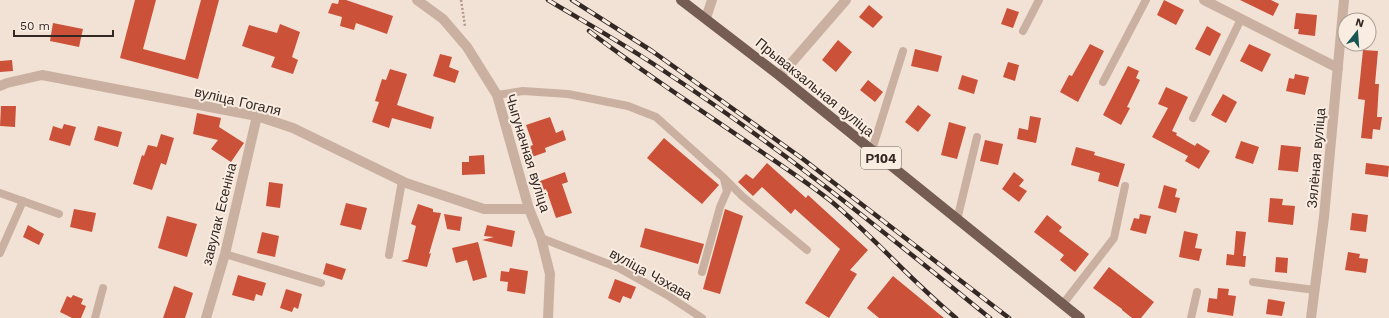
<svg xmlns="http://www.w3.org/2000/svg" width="1389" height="318" viewBox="0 0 1389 318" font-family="'Work Sans',sans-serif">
<rect width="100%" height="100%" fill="#f2e2d5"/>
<g fill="#cc5139">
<path d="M135 0H156L143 49 185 60 201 0H219L198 79 120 58Z"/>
<path d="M339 0H346L393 16 387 34 356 23 354 30 340 26 342 17 328 13 332 3 338 4Z"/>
<path d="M1164 0 1184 10 1176 25 1157 15Z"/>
<path d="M1240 0H1271L1279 4 1273 16Z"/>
<path d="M869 5 883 17 873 28 859 17Z"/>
<path d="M1007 8 1019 12 1013 28 1001 24Z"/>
<path d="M1296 13 1317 15 1315 36 1298 34 1299 29H1294Z"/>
<path d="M53 23 83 29 79 47 50 41Z"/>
<path d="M280 24 300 32 292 57 298 60 293 74 271 67 275 57 242 46 249 25 277 33Z"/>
<path d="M1207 26 1221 34 1210 56 1195 49Z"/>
<path d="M838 40 852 52 836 72 822 60Z"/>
<path d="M1090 44 1104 51 1078 102 1060 92 1069 75 1072 76Z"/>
<path d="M1249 44 1271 54 1262 72 1240 61Z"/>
<path d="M915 49 942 56 938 72 911 66Z"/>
<path d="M1363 50 1378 51 1375 84H1379L1377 117H1382L1380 130 1373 129 1372 139 1361 138 1365 100 1358 99Z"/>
<path d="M440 54 452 57 449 67 459 71 455 83 433 76Z"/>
<path d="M12 60 13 71 0 72V61Z"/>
<path d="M1008 62 1019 65 1015 81 1003 77Z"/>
<path d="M1128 66 1139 71 1136 78 1140 80 1127 107 1130 108 1121 125 1103 115Z"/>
<path d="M390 69 407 74 397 105 434 117 431 129 392 118 389 128 372 122 379 102 375 101 382 79 386 80Z"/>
<path d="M1295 74 1309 77 1305 95 1286 91 1289 78 1294 79Z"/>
<path d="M962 75 978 80 974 94 958 89Z"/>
<path d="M868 80 883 92 875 102 860 90Z"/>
<path d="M1166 87 1188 97 1172 131 1177 133 1176 135 1195 146 1197 143 1210 151 1199 169 1185 161 1188 156 1152 137 1168 108 1158 104Z"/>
<path d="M1223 94 1237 102 1226 123 1211 115Z"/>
<path d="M918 105 931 115 918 132 905 122Z"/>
<path d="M1 106H16L15 127 0 126Z"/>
<path d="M197 113 221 118 219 127 244 143 231 162 211 149 218 140 193 134Z"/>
<path d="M1030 116 1041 118 1036 143 1017 139 1019 128 1028 130Z"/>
<path d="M550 117 556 133 563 130 566 140 545 148 546 152 532 157 528 147 533 145 526 125Z"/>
<path d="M949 122 966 127 957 159 941 155Z"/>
<path d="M64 124 76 127 70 146 49 140 53 126 62 129Z"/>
<path d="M98 126 122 132 118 147 94 140Z"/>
<path d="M161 134 174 138 166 165 161 163 152 190 133 184 142 155 144 156 148 145 157 147Z"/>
<path d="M664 138 719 185 702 204 647 158Z"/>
<path d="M985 140 1003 144 998 165 980 161Z"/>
<path d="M1241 141 1259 147 1253 164 1235 158Z"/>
<path d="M1281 145 1301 147 1298 172 1278 170Z"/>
<path d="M1076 147 1095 152 1094 155 1125 164 1118 187 1098 181 1100 173 1071 165Z"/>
<path d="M484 155 485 174 462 175V162H469V156Z"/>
<path d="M767 163 806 198 808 195 868 250 850 270 857 274 829 318 805 303 840 249 795 209 791 214 762 187 753 196 738 182 746 174 753 179Z"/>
<path d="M1366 163 1389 166 1388 177 1365 174Z"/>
<path d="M565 172 568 182 562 184 572 213 556 218 546 189 536 193 532 184Z"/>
<path d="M1014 172 1024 180 1019 186 1027 191 1019 202 1002 189Z"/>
<path d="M269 182 283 184 280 208 266 206Z"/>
<path d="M1164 185 1177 189 1175 197 1180 198 1176 213 1158 208Z"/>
<path d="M1270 198 1283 199 1282 205 1295 206 1293 225 1268 222Z"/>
<path d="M346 203 367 208 361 230 340 225Z"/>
<path d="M418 204 433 209V212L441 213 429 254 431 253 427 267 401 261 408 259 416 226 411 224Z"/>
<path d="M74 209 96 213 92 232 70 227Z"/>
<path d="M725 209 743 216 720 294 703 289Z"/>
<path d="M1352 213 1368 215 1366 232 1350 230Z"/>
<path d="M444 214 462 217 460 231 447 229Z"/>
<path d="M1140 214 1151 216 1146 234 1130 230 1134 218 1139 219Z"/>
<path d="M1047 215 1062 227 1059 231 1089 254 1075 272 1060 260 1064 255 1034 232Z"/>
<path d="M167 216 197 224 187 257 158 248Z"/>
<path d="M28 225 44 234 39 245 23 237Z"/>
<path d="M487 225 515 231 512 247 482 240 494 237 484 236Z"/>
<path d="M645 228 704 244 698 264 640 247Z"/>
<path d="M1184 231 1198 234 1195 248 1202 249 1199 261 1179 257Z"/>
<path d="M1236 231 1246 232 1243 256H1246L1245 267 1226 265 1227 254 1234 255Z"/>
<path d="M262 232 279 236 275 257 257 253Z"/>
<path d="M478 242 487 277 473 281 467 260 456 263 452 248Z"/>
<path d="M1348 252 1360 254 1359 258 1368 259 1366 273 1345 270Z"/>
<path d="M1276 257 1288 258 1287 273 1275 272Z"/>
<path d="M326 263 346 269 342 280 323 274Z"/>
<path d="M1109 267 1154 302 1141 318H1132L1122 310V309L1093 288Z"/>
<path d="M510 268 528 271 525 294 507 291 508 282 500 281 501 271 509 272Z"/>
<path d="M238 275 266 283 262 296 256 294 254 301 232 295Z"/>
<path d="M893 276 944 318H879L867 308Z"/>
<path d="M615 279 636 287 631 299 623 296 620 303 608 298Z"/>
<path d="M174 286 193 293 185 318H163Z"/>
<path d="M1218 288 1229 289 1228 295 1236 296 1233 316 1207 312 1209 298 1217 299Z"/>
<path d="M286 289 302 294 298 309 294 307 292 312 280 308Z"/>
<path d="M73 295 83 299 81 304 86 306 81 318H72L60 312 67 296 71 298Z"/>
<path d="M1268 299 1285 302 1282 316 1266 314Z"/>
</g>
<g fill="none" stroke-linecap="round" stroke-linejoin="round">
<path stroke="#b59a8b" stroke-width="2.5" stroke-dasharray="2 2" stroke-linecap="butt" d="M461 0 465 26"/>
<g stroke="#cab0a1" stroke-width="8">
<path d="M1023 31 1039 0"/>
<path d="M1103 82 1146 0"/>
<path d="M497 95 523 91 568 94 628 106 656 117 724 178 742 196 807 250"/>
<path d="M1193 118 1241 19"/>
<path d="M872 150 903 51"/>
<path d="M0 193 59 214"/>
<path d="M957 220 977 137"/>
<path d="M541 238 619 268 667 295 702 318"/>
<path d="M0 253 23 201"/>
<path d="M225 254 321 283"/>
<path d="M389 255 402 181"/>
<path d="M702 272 720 207 727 191 724 179"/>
<path d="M1253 282 1315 290"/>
<path d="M1063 304 1114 238 1125 186"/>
<path d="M95 318 103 288"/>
<path d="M1191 318 1197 292"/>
</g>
<g stroke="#cab0a1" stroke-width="10">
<path d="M417 0 443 19 467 47 497 95 529 209 541 238 550 274 548 318"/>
<path d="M1204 0 1338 68"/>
<path d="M706 18 712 0"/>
<path d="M780 76 846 0"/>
<path d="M0 86 7 83 42 75 257 116 293 128 406 183 484 209H529"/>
<path d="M206 318 225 254 257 116"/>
<path d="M1311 318 1324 217 1344 0"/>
</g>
<path stroke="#765d54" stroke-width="10" d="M681 0 780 76 1080 318"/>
<g stroke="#342824" stroke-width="4.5">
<g id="rail">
<path d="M548 0C588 24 629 47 667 73 780 147 885 233 990 318"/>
<path d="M572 0 652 51 803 159 1009 318"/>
<path d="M589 31C642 72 698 108 753 146 779 164 807 182 832 202 875 238 912 282 956 318"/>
</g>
</g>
<use href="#rail" stroke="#f9ece1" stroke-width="3" stroke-dasharray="9" stroke-linecap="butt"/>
</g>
<g text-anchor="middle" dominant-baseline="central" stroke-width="4" stroke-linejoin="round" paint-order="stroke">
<rect fill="#f9ece1" stroke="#6f635d" stroke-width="1" x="861" y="147" width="40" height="22" rx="3"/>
<g font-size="13" font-weight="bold" fill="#342824">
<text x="881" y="158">Р104</text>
</g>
<g font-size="14" fill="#342824" stroke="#f9ece1">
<text transform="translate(815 87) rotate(39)">Прывакзальная вуліца</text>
<text transform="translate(238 101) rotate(13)">вуліца Гогаля</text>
<text transform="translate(528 153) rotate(73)">Чыгуначная вуліца</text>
<text transform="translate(1316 158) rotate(-85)">Зялёная вуліца</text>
<text transform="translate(219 214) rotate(-76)">завулак Есеніна</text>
<text transform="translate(651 274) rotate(29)">вуліца Чэхава</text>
</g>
</g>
<g transform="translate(1357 32) rotate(17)"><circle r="19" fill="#f9ece1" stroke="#aa9e95"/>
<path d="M0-3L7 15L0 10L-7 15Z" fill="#185655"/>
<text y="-6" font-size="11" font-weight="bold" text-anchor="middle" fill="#342824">N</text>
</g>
<path d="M14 30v6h99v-6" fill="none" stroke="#342824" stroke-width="2"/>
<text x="20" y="30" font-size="12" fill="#342824" stroke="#f9ece1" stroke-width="3" paint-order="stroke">50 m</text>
</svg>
